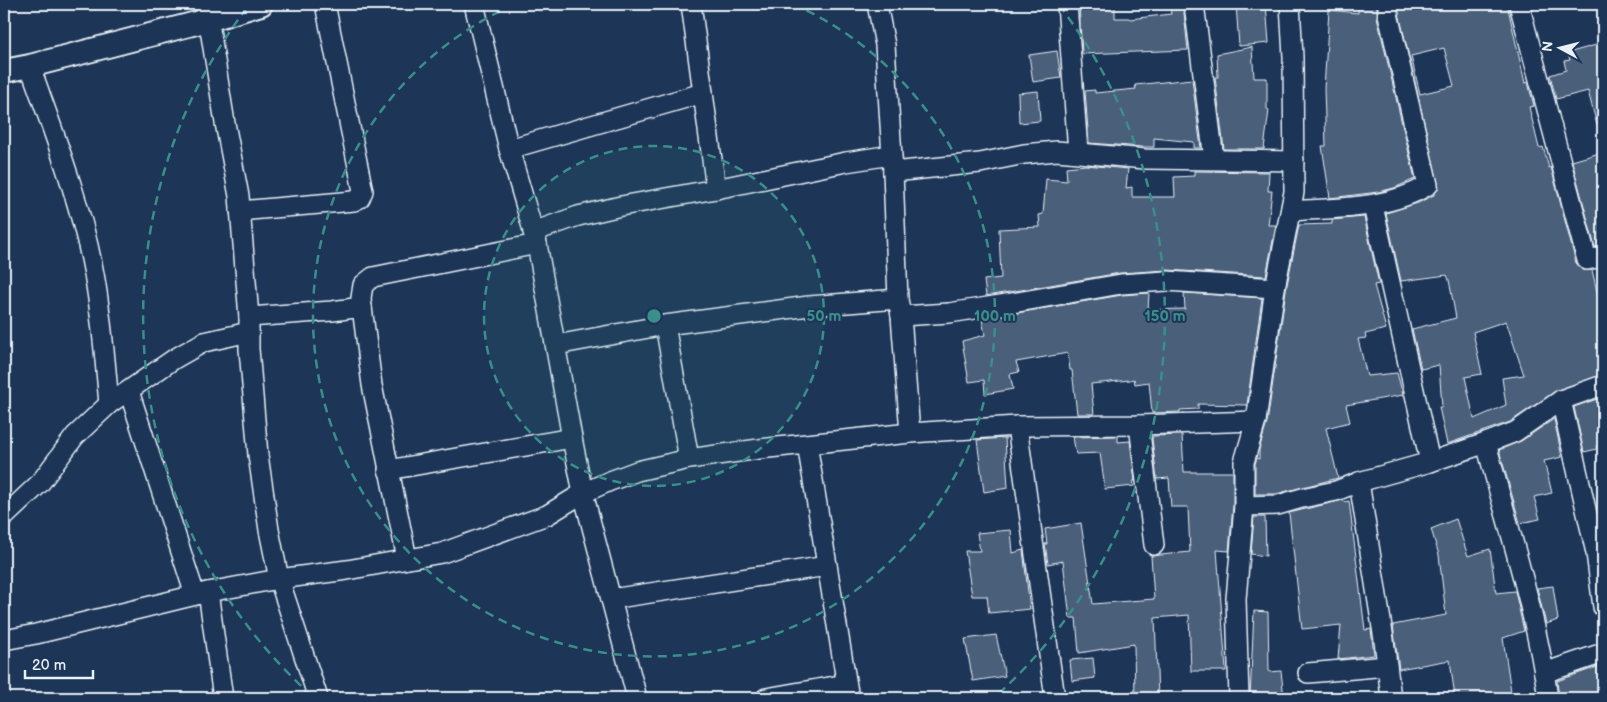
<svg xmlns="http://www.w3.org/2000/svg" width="1607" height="702" viewBox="0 0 1607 702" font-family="'Balsamiq Sans',sans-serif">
<rect width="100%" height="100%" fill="#1d3557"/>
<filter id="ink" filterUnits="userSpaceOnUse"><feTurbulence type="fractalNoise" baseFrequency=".02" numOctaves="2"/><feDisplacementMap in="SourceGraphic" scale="10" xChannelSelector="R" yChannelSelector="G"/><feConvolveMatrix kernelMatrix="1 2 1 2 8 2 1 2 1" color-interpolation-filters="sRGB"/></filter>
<g filter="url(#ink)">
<g fill="#495e7a" stroke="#e8f1f8" fill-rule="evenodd">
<path d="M1079 4H1115V18H1129L1130 19 1171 14 1170 4H1183L1188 50 1082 54Z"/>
<path d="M1236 4H1266L1269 43 1239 46Z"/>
<path d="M1358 4H1377V17L1415 179 1394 188 1378 192 1330 198 1322 146H1326L1324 89 1329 10 1358 13Z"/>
<path d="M1399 4H1507L1525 83 1528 82 1534 106 1529 107 1539 148 1543 147 1549 168 1551 167 1576 263 1583 270H1592L1599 300 1603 298V374L1557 390 1510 422 1447 444 1439 407H1442L1439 365 1421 369 1412 329 1456 318 1449 280 1447 275 1401 281 1386 213 1418 203 1434 195 1439 187 1399 13ZM1444 48 1454 86 1420 94 1411 56ZM1506 321 1524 375 1502 378 1506 405 1474 419 1465 377 1482 374 1473 332Z"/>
<path d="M1603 43V125H1597L1588 91 1556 99 1550 75 1566 70 1564 61 1570 60 1568 53Z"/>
<path d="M1252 47 1254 78H1267V109L1269 110 1264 149H1224L1215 77H1218L1217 54Z"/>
<path d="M1057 51 1061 78 1033 82 1029 55Z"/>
<path d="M1192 79 1201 148H1194V142L1154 138V147H1143L1089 143 1085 91 1095 90V93L1136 89 1135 85Z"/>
<path d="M1038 91 1040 121 1019 123 1018 93Z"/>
<path d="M1603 152V246L1595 247 1572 161Z"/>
<path d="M1086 165 1128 169 1126 188 1132 187V197H1175L1174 177 1194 176V171L1269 172 1268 191H1272L1268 225H1276L1266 276 1167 270 1120 273 986 296 984 280 1001 278 999 229 1040 227 1039 215 1043 214 1046 179 1067 181 1066 167Z"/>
<path d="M1364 217 1379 284 1374 285 1386 329 1365 334 1366 338 1358 339 1367 376 1397 373 1403 395 1346 405 1350 422 1326 428 1338 478 1276 494H1255V464L1257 458 1259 459V450L1267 423 1286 290 1299 225 1332 224V220Z"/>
<path d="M1149 293 1148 310 1185 309 1184 293 1262 298 1247 405 1198 404V409L1180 410V412L1152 413 1149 382 1135 384 1134 379 1130 380 1091 384 1094 414H1077L1072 370H1070L1068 353 1016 362 1019 372 1010 374 1013 389 985 394 984 380 969 382 962 341 985 335 982 319 1122 295Z"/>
<path d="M1603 397V444L1596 446 1597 449 1584 452 1574 407Z"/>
<path d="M1554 419 1562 457 1544 461 1552 493 1534 497 1540 519 1520 523 1499 450 1521 441Z"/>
<path d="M1182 435 1184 472H1233V506L1229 551 1217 550 1226 671H1191L1189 615 1155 618 1158 698H1135L1134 644 1079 653 1076 618H1070L1063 561 1048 564 1045 544H1047L1045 529 1081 523 1093 604 1154 599 1151 556 1190 552 1188 507H1171L1169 478 1157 479 1152 439 1153 436Z"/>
<path d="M1118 436V442L1130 441 1135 481H1133L1134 486 1105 489 1100 453 1076 454 1073 437Z"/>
<path d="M1005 438 1008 488 984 492 977 440Z"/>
<path d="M1343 500 1344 502 1349 501 1365 630 1371 629 1374 655 1338 659 1341 625 1302 629 1289 513Z"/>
<path d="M1254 517H1265L1266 556 1251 554Z"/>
<path d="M1456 519 1468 556 1490 549 1496 593 1515 591 1524 631 1503 638 1512 698H1455L1450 660 1399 669 1393 625 1446 615 1439 555 1431 529Z"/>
<path d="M1011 530 1013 553 1023 550 1030 609 989 613 987 596H972L965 551H980L977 533Z"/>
<path d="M1553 586 1558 620 1546 624 1537 588Z"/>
<path d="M1254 611 1268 612 1269 672 1281 671 1284 698H1250Z"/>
<path d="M996 635 1005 676 973 681 965 639Z"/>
<path d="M1093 658 1095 678 1072 681 1070 660Z"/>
<path d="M1603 665V698H1559L1557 681Z"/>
</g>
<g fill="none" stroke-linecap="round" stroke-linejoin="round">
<g stroke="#e8f1f8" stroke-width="22">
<g id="minor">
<path d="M206 4 225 123 239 196 249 317V349L258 455 269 530 279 579 318 698"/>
<path d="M474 4 509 149 537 244 572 438 583 493 637 698"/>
<path d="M691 4 716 189"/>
<path d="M877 4 885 45 893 172 898 299 901 316 910 433"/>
<path d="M1067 4 1078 152"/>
<path d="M1194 4 1214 159"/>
<path d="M1519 4 1587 260 1603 257"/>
<path d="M30 66C54 134 81 203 94 274 102 317 105 361 109 404"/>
<path d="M509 149 703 93"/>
<path d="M893 172 980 163 1024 154 1057 151 1145 159 1294 161"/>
<path d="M1373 206 1430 462"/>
<path d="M240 211 354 201 360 198 363 191 325 4"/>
<path d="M1291 211C1336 208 1390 209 1428 185L1388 14V4"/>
<path d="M533 232 578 216 621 206 716 189 846 162 891 155"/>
<path d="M362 307 361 298 363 285 373 277 537 244"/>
<path d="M901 316 949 313 1001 305 1121 284 1166 281 1275 288"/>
<path d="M249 317 332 311 362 307 372 385 407 559"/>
<path d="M665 325 689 459"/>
<path d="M556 345 665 325 809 306 898 299"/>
<path d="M129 391 195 595"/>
<path d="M1561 400 1596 553 1603 607"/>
<path d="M1139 425 1154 545"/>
<path d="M1017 426 1055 698"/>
<path d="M1486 443C1508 528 1536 611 1548 698"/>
<path d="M807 444 849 698"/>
<path d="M388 470 572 438"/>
<path d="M1359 482 1384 640 1391 698"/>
<path d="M1244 506 1278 505 1302 498 1336 491 1359 482 1430 462 1486 443 1515 432 1561 400 1603 385"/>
<path d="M4 517 40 483 75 436 109 404 174 359 204 342 249 332"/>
<path d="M208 592 223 698"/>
<path d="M611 599 827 566"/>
<path d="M4 640 36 634 208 592 279 579 347 570 442 553 547 515 583 493 610 481 637 471 689 459 759 449 910 433 1017 426 1139 425 1256 421"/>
<path d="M1308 673 1387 666"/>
<path d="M1544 673 1603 653"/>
<path d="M766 698 846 684"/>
<path d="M1239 698 1236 599 1244 506V462L1256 421 1275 288 1294 192 1293 57 1290 4"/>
</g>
</g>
<g stroke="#e8f1f8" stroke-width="26">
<path id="tertiary" d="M4 71 30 66 208 20 261 4"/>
</g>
<use href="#minor" stroke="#1d3557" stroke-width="19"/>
<use href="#tertiary" stroke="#1d3557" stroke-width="22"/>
</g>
</g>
<circle cx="654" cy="316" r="170" fill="#3a8f8a" fill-opacity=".12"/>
<g fill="none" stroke="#3a8f8a" stroke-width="2.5" stroke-dasharray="9 6">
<circle cx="654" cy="316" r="170"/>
<path d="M793 4A341 341 0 1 1 515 4"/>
<path d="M312 696A511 511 0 0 1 249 5M1059 5A511 511 0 0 1 996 696"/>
</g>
<circle cx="654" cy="316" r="8" fill="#3a8f8a" stroke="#1d3557" stroke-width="2.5"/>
<g font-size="15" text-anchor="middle" font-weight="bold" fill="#3a8f8a" stroke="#1d3557" stroke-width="4" stroke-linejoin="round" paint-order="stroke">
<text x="824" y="321">50 m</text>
<text x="995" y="321">100 m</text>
<text x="1165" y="321">150 m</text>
</g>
<rect width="1607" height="702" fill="none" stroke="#1d3557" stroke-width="20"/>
<rect x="10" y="10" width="1587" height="682" fill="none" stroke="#e8f1f8" stroke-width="2" filter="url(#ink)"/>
<g transform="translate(1560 48) rotate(277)" stroke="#1d3557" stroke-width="4" paint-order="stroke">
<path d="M0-4L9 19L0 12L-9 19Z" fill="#e8f1f8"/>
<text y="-8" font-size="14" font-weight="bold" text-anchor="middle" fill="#e8f1f8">N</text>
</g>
<path d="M25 670v8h68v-8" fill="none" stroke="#e8f1f8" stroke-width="2.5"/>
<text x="32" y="670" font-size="15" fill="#e8f1f8" stroke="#1d3557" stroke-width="4" paint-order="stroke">20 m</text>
</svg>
